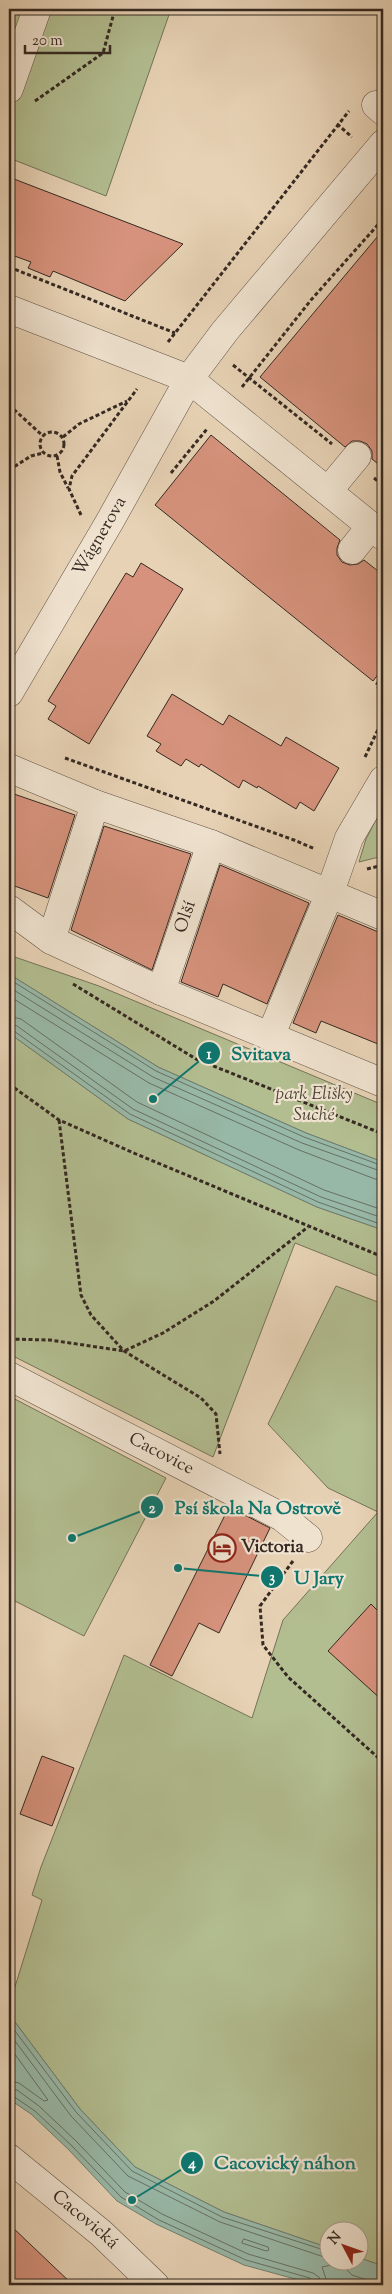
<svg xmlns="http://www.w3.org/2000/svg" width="392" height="2294" viewBox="0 0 392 2294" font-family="'Sorts Mill Goudy',serif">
<rect width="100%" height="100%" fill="#e7d2b5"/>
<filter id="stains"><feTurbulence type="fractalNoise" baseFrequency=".004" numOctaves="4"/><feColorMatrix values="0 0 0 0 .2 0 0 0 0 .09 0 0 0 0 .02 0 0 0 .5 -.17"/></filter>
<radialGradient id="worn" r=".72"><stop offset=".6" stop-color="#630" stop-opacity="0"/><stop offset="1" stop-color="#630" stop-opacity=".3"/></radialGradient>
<g fill="#b2bd90" stroke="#747359">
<path d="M9 9H25L9 50Z"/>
<path d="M41 9H171L106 196 9 158V104Z"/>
<path d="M383 806V856L359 862 366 839Z"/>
<path d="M9 955 99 986 383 1105V1162L306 1133 158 1067 9 974Z"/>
<path d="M9 1033 128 1119 317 1207 383 1230V1278L295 1243 213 1457 9 1354Z"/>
<path d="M336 1286 383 1304V2266L360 2258V2232H330L329 2248 224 2212 135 2167 80 2109 9 2014V2006L42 1900 32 1895 41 1867 124 1655 252 1718 283 1620 378 1512 328 1488 268 1424Z"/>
<path d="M9 1396 166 1478 84 1636 9 1598Z"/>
</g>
<g fill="#98b8a7" stroke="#707f72">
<path d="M9 974 158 1067 306 1133 383 1162V1230L317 1207 128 1119 9 1033Z"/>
<path d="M9 2014 80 2109 135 2167 224 2212 329 2248 330 2262H360V2258L383 2266V2285H317L244 2265 156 2224 117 2201 68 2149 31 2114 9 2099Z"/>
</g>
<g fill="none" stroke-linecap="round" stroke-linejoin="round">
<g stroke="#667064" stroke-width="1">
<path d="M9 979 156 1071 304 1137 383 1166"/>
<path d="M9 987 153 1077 302 1143 383 1172"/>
<path d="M9 996 149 1083 299 1150 375 1179 383 1180"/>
<path d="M9 1016 21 1019 137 1102 324 1190 383 1210"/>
<path d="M9 1023 17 1026 133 1109 321 1197 383 1218"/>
<path d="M9 1030 14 1031 130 1114 318 1202 383 1225"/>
<path d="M9 2023 76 2112 132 2171 222 2217 330 2252"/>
<path d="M9 2033 71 2116 128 2176 220 2222 330 2259"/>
<path d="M9 2046 48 2100 44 2101 19 2083 9 2081"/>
<path d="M9 2089 17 2090 39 2106 76 2141 125 2192 162 2214 248 2254 313 2273 319 2277 320 2285"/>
<path d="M9 2095 13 2096 35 2111 71 2145 121 2197 159 2220 246 2260 310 2278 314 2285"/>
<path d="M244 2239 268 2247 269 2250 266 2251 242 2243Z"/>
<path d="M328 2285 322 2267 340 2263 352 2275 383 2285"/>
</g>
</g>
<g fill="#d6927c" stroke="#352922">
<path d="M14 179 183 244 125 301 53 271 50 277 28 268 31 262 9 254V192Z"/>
<path d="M383 230V468L372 459V451L367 444 360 441H352L345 447 260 377Z"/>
<path d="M211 435 340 540 337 548V555L342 562 350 565 358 564 364 560 383 575V668L373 681 155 505Z"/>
<path d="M141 563 183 589 89 744 48 719 56 706 48 701 126 573 133 577Z"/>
<path d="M172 694 223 725 229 715 281 746 286 737 339 768 314 811 300 802 296 809 258 786 257 788 243 780 239 788 201 764 199 767 186 759 181 766 156 751 161 744 147 736Z"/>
<path d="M14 794 75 815 48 898 9 884V811Z"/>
<path d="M104 826 191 854 152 970 71 930Z"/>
<path d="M220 865 309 903 267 1004 223 984 218 997 181 982Z"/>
<path d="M338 915 383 934V1046L321 1021 316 1033 293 1023Z"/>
<path d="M229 1507 270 1528 219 1633 199 1623 172 1676 150 1665Z"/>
<path d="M371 1604 383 1616V1701L328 1651Z"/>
<path d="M42 1756 74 1768 52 1826 20 1814Z"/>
<path d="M9 2224 73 2285H9Z"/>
</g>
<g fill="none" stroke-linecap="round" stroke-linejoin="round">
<g stroke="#625347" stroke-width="29">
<g id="minor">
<path d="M9 89 37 9"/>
<path d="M376 105 383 111"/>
<path d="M9 309 189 379 383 536"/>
<path d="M328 491 357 456"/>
<path d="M352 550 371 526"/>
<path id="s1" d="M9 693 110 521 189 379 225 331 383 144"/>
<path d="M9 768 95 804 211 844 383 916"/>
<path d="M9 909 51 940 161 991 383 1083"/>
<path d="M51 940 95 804"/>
<path id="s2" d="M161 991 211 844"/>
<path d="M270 1037 329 895 349 838 383 780"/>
<path id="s3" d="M9 1376 282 1517 308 1538"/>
<path id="s4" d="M9 2158 101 2233 155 2285"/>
</g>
</g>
<g stroke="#352922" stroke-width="3" stroke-dasharray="4 2.5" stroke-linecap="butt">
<path d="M35 101 103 53 115 9"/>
<path d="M337 124 352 137"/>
<path d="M9 267 175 333"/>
<path d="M168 342 349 111"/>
<path d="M233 365 332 444"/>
<path d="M242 387 311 300 383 219"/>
<path d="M9 405 43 436"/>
<circle cx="52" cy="444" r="12"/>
<path d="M63 437 79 424 127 401"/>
<path d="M57 456 60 472 68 488"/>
<path d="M9 470 31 456 43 453"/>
<path d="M171 473 207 429"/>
<path d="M374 478 383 485"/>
<path d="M81 515 69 489 72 476 137 389"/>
<path d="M383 676 377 684 383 702"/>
<path d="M365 757 383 719"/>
<path d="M65 758 294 840 315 849"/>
<path d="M367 869 383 865"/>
<path d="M73 984 196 1059 383 1134"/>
<path d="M9 1084 59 1120 136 1154 383 1257"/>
<path d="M59 1120 81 1295 91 1315 124 1351 201 1398 216 1414 220 1454"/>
<path d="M9 1339 50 1340 124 1351 163 1333 214 1301 308 1227"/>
<path d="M293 1561 260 1606 263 1645 288 1677 383 1762"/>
</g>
<use href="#minor" stroke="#efe2cf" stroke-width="28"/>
</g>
<defs>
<g id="hotel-ring" transform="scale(1.4375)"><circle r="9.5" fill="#efe2cf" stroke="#8f2418" stroke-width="1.5"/><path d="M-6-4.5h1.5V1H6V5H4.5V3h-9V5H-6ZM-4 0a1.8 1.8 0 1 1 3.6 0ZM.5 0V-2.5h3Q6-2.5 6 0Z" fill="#8f2418"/></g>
</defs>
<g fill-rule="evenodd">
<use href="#hotel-ring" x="222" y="1548"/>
</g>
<g text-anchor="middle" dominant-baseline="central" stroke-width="4.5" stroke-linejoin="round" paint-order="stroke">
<g font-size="18" fill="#352922" stroke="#efe2cf">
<text stroke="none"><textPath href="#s1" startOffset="181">Wágnerova</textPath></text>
<text stroke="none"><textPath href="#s2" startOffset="78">Olší</textPath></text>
<text stroke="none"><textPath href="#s3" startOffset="171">Cacovice</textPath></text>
<text stroke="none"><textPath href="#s4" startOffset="98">Cacovická</textPath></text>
</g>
<g font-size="18" font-style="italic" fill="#4e4738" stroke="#efe2cf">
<text x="314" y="1095">park Elišky<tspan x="314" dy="21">Suché</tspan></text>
</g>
<g font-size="18" font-weight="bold" fill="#352922" stroke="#efe2cf" text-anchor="start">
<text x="241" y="1548">Victoria</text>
</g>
</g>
<path fill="none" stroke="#0f766e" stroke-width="2" d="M153 1099L209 1053M72 1538L152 1507M178 1568L272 1577M132 2200L192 2163"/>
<g fill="#0f766e" stroke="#efe2cf" stroke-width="2">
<circle cx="153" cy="1099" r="5"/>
<circle cx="72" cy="1538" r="5"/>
<circle cx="178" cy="1568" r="5"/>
<circle cx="132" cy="2200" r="5"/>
<circle cx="209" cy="1053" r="12"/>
<circle cx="152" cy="1507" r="12"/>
<circle cx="272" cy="1577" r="12"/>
<circle cx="192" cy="2163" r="12"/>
</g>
<g font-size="15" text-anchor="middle" font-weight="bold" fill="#fff">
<text x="209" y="1059">1</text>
<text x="152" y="1513">2</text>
<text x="272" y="1582">3</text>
<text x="192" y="2168">4</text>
</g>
<g font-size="19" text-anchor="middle" font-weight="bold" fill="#0f766e" stroke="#efe2cf" stroke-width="4.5" stroke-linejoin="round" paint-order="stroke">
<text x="261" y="1060">Svitava</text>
<text x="258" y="1514">Psí škola Na Ostrově</text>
<text x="319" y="1584">U Jary</text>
<text x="285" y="2169">Cacovický náhon</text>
</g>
<rect width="392" height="2294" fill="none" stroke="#e7d2b5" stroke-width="30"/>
<rect x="10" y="10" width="372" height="2274" fill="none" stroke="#352922" stroke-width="2.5"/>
<rect x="15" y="15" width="362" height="2264" fill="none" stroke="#352922"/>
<g transform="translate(344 2246) rotate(311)"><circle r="24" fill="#efe2cf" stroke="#a5988a"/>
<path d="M0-4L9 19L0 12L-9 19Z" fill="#8f2418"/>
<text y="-8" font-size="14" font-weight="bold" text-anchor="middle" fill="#352922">N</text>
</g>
<path d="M25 45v8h85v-8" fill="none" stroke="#352922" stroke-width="2.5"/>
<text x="32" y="45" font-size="15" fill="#352922" stroke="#efe2cf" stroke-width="4" paint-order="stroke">20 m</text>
<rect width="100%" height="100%" filter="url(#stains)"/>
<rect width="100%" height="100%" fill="url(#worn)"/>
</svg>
